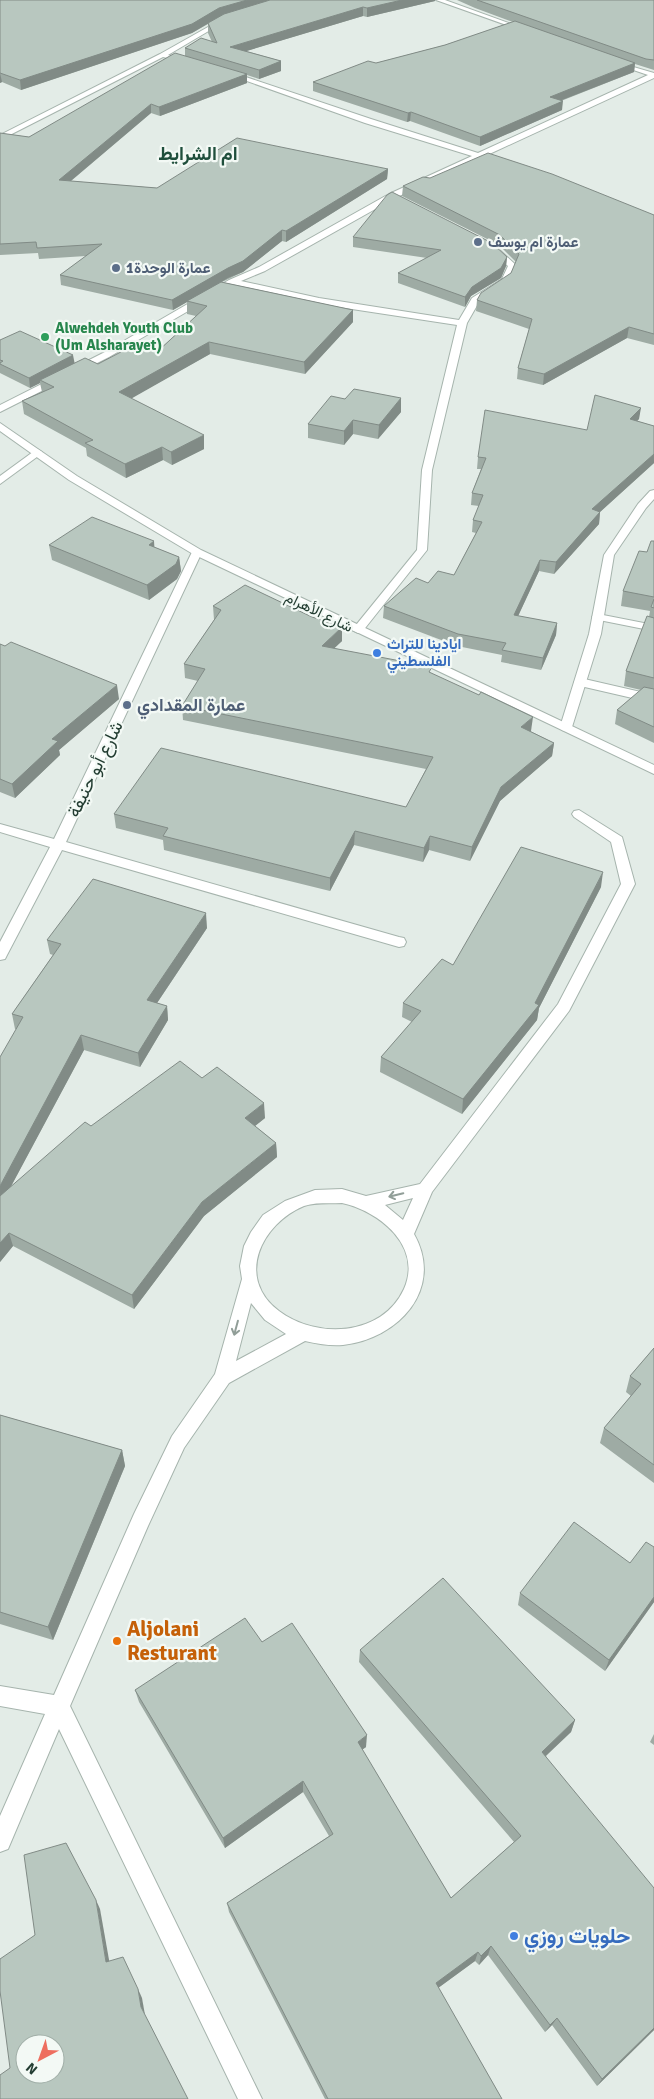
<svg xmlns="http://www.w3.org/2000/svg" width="654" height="2099" viewBox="0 0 654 2099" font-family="Signika,Vazirmatn,sans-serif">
<rect width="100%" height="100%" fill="#e3ece7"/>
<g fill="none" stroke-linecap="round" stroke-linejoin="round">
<g stroke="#a6b4ad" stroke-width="2">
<g id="service">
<path d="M598 614 654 625V631L594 619 592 617 594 615Z"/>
<path d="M580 678 654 695V703L576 685 574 682Z"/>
</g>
</g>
<g stroke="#a6b4ad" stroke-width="2">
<g id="minor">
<path d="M436 0H445L528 30 523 31Z"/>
<path d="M224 18 229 19 168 55 189 61V63L163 57 0 140V135L160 54Z"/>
<path d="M613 61 654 73V78L485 156V159H479L395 198 265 271 241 281 319 298 459 320 472 298 502 279 508 266 488 249V245H494L517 266 508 283 479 302 467 323 432 470 427 550 362 632 358 633 352 630 417 550 422 470 457 325 319 304 233 285 109 357 0 412V405L103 353 229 280 259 267 389 194 472 156 365 123 227 74V72H231L371 119 478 153 648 75 613 63Z"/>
<path d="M37 449 42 452 41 454 0 484V476Z"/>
<path d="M654 490V499L646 508 614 555 601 634 572 727 566 731 562 730 560 727 589 634 604 555 638 504 650 491Z"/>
<path d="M197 549 202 552 66 842 399 937 404 938 406 942 404 946 399 947 62 850 7 955 5 959 0 960V942L50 847 0 832V824L54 839 192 552Z"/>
<path d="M579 810 622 837 635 884 569 1011 432 1192 414 1234C445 1289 398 1339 343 1345 330 1346 318 1344 305 1341L229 1383 184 1448 148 1526 70 1706 262 2099H238L59 1729 8 1849 0 1852V1816L45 1714 0 1706V1686L54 1695 134 1514 172 1436 215 1374 242 1279 240 1266 244 1246 251 1232 263 1215 285 1201 315 1190 342 1189 366 1196 420 1184 558 1004 621 884 611 842 574 817 572 814 574 811ZM413 1198 403 1220 385 1205ZM342 1203C379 1211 423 1246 404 1289 382 1337 316 1339 279 1311 235 1278 261 1224 304 1206 316 1202 329 1204 342 1203ZM251 1303 265 1320 286 1334 236 1361Z"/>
</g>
</g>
<g stroke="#a6b4ad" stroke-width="2">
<path id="tertiary" d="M0 423 77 476 201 550 654 765V774L193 554 69 480 0 431Z"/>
</g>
<use href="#service" fill="#fff" fill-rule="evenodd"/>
<use href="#minor" fill="#fff" fill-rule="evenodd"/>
<use href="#tertiary" fill="#fff" fill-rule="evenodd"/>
</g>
<g fill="#9eaba4">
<path d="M0 0H435V1L367 17 363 16 246 51 281 61V71L259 79 247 75V83L160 116 151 113 71 181 157 188 388 169 387 179 286 242 282 241 243 272 222 282 353 310V322L305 374 210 354 131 398 204 449 172 465 163 460 126 478 87 456 86 448 24 414 22 401 42 392 40 383 30 388 0 373V340L74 363 98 364 158 351 196 316 187 314V302L173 310 61 285 60 275 86 256 39 259 38 253 0 255V133L29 137 185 56V48L212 42 208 33V24L192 33 21 90 2 82 0 83Z"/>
<path d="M457 0H654V70L635 64 634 72 561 101 562 110 480 146 410 121 407 122 313 91V82L376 63 445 45 513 22 475 8Z"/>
<path d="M403 186 654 215V345L627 338 543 385 517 379 518 368 529 329 476 311 477 300 511 273 516 262 499 245 402 196Z"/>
<path d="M353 237 507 257 506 266 501 278 471 296 465 307 398 283V273L427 258 353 247Z"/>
<path d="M401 398V412L378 439 353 434 344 445 308 438V424L345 399Z"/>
<path d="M639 419 637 421 654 426V463L600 512 599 524 554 574 539 571 518 616 557 623 556 635 541 670 501 662 502 655 457 646 383 618 384 606 428 583 454 575 476 533 472 532 473 520 479 506 471 505 472 493 481 469H477L478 457 587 430Z"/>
<path d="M154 541V547L179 557 181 571 177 579 149 600 52 560 49 545Z"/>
<path d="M654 541V743L615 724 617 710 641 690 624 686 626 671 649 617 650 611 621 606 623 591Z"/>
<path d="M213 606 342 641 334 648 431 673 531 731H530L554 743 552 756 500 801 470 861 429 850 423 862 354 845 330 891 164 850 163 840 116 828 114 814 406 807 426 769 183 720 182 706 198 681 185 678 184 664 214 620Z"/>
<path d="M0 644 119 699 59 750 60 755 15 798 0 792Z"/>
<path d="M601 887 539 1008 537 1020 462 1114 380 1072 381 1057 412 1022 402 1017 403 1003 453 965Z"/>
<path d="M207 928 157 1003 167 1006 168 1020 140 1067 84 1050 11 1186 91 1126 202 1078 265 1118 255 1126 276 1143 277 1157 204 1216 134 1309 13 1246 0 1262 16 1029H15L12 1014 53 955 50 954 47 940Z"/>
<path d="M654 1348V1483L600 1443 604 1428 631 1396 626 1392 630 1376Z"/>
<path d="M0 1415 122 1450 125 1466 53 1640 0 1624Z"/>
<path d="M654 1547V1602L605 1671 518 1605 520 1593 630 1563Z"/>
<path d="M262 1642 366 1747 362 1750 451 1898 514 1842 359 1662 360 1650 575 1720 571 1732 546 1756 654 2030 597 2086 552 2025 545 2032 488 1955 479 1965 475 1961 438 1988 502 2099H325L229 1912 227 1903 329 1836 303 1792 225 1848 139 1702 135 1690Z"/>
<path d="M654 1734V1745L650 1742Z"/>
</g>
<g fill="#818b86">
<path d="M247 0H276L219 17 192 33 21 90 20 80 219 8Z"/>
<path d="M402 0H435V1L367 17V8Z"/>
<path d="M363 7V16L230 56V47Z"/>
<path d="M281 61V71L259 79V70Z"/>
<path d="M635 63 634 72 549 105 550 97Z"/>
<path d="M0 73 2 82 0 83Z"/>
<path d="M247 74V83L160 116 159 107Z"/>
<path d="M563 101 562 110 480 146V137Z"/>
<path d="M151 104V113L60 190 59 180Z"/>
<path d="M411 112 410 121 407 122 408 113Z"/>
<path d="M388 169 387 179 286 242V231Z"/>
<path d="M282 230V241L243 272 228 278 188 302 187 301V302L173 310 172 300Z"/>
<path d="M507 257 506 266 501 278 471 296 465 307V297L472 287Z"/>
<path d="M353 310V322L305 374 304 362Z"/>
<path d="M629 327 627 338 543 385 544 374Z"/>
<path d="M209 342 210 354 120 405 119 392Z"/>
<path d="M73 355 75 365 40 380V383L30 388 29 378Z"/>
<path d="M401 398V412L378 439 379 425Z"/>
<path d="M641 408 639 419 628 430 630 419Z"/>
<path d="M353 420V434L344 445V431Z"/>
<path d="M204 435V449L172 465 171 452Z"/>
<path d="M162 447 163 460 126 478 125 464Z"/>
<path d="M654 454V463L600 512 599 524 554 574 556 562 592 509Z"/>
<path d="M154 541 155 556 149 545Z"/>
<path d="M179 557 181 571 177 579 149 600 147 585Z"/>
<path d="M540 560 539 571 513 627 514 615Z"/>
<path d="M557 623 556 635 541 670 543 658Z"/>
<path d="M342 627V641L322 660V646Z"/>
<path d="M117 685 119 699 59 750 60 755 15 798 12 784 52 739Z"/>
<path d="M533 717 531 731 519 740 521 727Z"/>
<path d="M554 743 552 756 500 801 470 861 472 847 501 787Z"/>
<path d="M355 831 354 845 330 891V878Z"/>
<path d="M430 836 429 850 423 862 424 848Z"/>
<path d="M603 872 601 887 539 1008 537 1020 462 1114 463 1099 535 1003Z"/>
<path d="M206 913 207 928 149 1015 147 1000Z"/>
<path d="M167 1006 168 1020 140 1067 138 1053Z"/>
<path d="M81 1035 84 1050 0 1207V1186Z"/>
<path d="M264 1103 265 1118 246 1133 245 1118Z"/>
<path d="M276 1143 277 1157 204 1216 134 1309 132 1295 202 1202Z"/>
<path d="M9 1233 13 1246 0 1262V1243Z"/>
<path d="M122 1450 125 1466 53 1640 48 1627Z"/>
<path d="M654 1597V1602L605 1671 609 1660Z"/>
<path d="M575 1720 571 1732 538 1763 542 1752Z"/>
<path d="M367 1735 366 1747 357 1753 358 1742Z"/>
<path d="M303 1781V1792L225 1848 223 1838Z"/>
<path d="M96 1900 100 1909 111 1971 106 1962Z"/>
<path d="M491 1946 488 1955 479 1965 481 1956Z"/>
<path d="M478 1952 475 1961 434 1991 436 1983Z"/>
<path d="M138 1989 142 1998 145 2015 141 2007Z"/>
<path d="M557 2018 552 2025 545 2032 550 2025Z"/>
<path d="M654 2028V2030L597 2086 602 2079Z"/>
</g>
<g fill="#b8c7bf" stroke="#818b86" fill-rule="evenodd">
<path d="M0 0H247L219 8 192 24 20 80 0 73Z"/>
<path d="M270 0H402L367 8 363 7 230 47 281 61 259 70 185 48 201 38 217 43 208 23 224 14Z"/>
<path d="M477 0H654V60L646 59Z"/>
<path d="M515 21 635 63 550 97 563 101 480 137 411 112 408 113 313 82 368 61 376 63 445 45Z"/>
<path d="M175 53 247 74 159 107 151 104 59 180 157 188 237 138 388 169 286 231 282 230 243 261 228 268 172 300 60 275 102 244 37 248 36 242 0 244V133L29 137Z"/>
<path d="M488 153 552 174 654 215V334L629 327 544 374 518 368 532 319 477 300 481 293 511 273 519 254 500 235 403 186 423 177 430 178Z"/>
<path d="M392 192 492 243 507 257 501 268 472 287 465 297 398 273 441 250 353 237 387 195Z"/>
<path d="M221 282 353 310 304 362 209 342 119 392 204 435 171 452 162 447 125 464 85 443 93 440 22 401 54 387 40 380 85 358 98 364 138 343 158 351 207 306 187 301Z"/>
<path d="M20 331 73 355 29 378 0 364V363L3 361 0 360V340Z"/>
<path d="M354 389 401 398 379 425 353 420 344 431 308 424 331 396 345 399Z"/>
<path d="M595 395 641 408 630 419 654 426V454L592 509 600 512 556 562 540 560 514 615 557 623 543 658 502 650 506 643 458 634 384 606 416 578 428 583 438 571 454 575 482 522 473 520 483 495 472 493 486 458 478 457 485 410 587 430Z"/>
<path d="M92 517 154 541 149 545 179 557 176 564 147 585 49 545Z"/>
<path d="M651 541H654V597L623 591 639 551 647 552Z"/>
<path d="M245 585 312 617 342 627 322 646 432 667 429 672 479 695 481 692 533 717 521 727 554 743 501 787 472 847 430 836 424 848 355 831 330 878 163 836 168 828 114 814 161 748 406 807 433 757 182 706 205 669 184 664 221 610 213 606Z"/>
<path d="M654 599V608L651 607Z"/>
<path d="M647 616 654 618V678L626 671Z"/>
<path d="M11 642 117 685 52 739 58 741 12 784 0 779V644L5 646Z"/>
<path d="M644 687 654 689V727L617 710Z"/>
<path d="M521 847 603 872 535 1003 539 1005 463 1099 381 1057 421 1011 403 1003 442 959 453 965Z"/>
<path d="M93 879 206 913 147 1000 167 1006 138 1053 81 1035 0 1186V1057L23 1017 12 1014 61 944 47 940Z"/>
<path d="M180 1061 202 1078 217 1067 264 1103 245 1118 276 1143 202 1202 132 1295 9 1233 0 1243V1196L85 1122 91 1126Z"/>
<path d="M654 1348V1465L604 1428 641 1384 630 1376Z"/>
<path d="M0 1415 122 1450 48 1627 0 1612Z"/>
<path d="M574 1522 630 1563 646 1542 654 1547V1597L609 1660 520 1593Z"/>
<path d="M443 1578 575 1720 542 1752 654 1888V2028L602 2079 557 2018 550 2025 491 1946 481 1956 478 1952 436 1983 502 2099H328L227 1903 333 1834 303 1781 223 1838 135 1690 245 1618 262 1642 292 1623 367 1735 358 1742 451 1898 521 1836 360 1650Z"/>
<path d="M66 1843 96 1900 106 1962 123 1957 138 1989 141 2007 188 2099H0V2075L10 2068 0 1991V1959L35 1935 24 1855ZM25 2044H55V2074H25Z"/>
</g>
<defs><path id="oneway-shaft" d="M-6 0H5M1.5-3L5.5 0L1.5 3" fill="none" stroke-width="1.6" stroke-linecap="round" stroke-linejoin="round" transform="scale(1.25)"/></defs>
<g stroke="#919e98">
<use href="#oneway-shaft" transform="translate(396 1195) rotate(167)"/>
<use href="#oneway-shaft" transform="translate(236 1328) rotate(105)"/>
</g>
<g fill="#5c6f8a" stroke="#f3f9f5" stroke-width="2">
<circle cx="478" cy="242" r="5"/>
<circle cx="116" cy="268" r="5"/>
<circle cx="127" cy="705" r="5"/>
</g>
<circle fill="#2e9e5b" stroke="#f3f9f5" stroke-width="2" cx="45" cy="337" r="5"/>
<g fill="#3f7fe0" stroke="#f3f9f5" stroke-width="2">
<circle cx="377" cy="653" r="5"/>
<circle cx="514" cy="1936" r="5"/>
</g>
<circle fill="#e8710a" stroke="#f3f9f5" stroke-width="2" cx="117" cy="1641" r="5"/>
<g text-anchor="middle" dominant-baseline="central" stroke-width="4.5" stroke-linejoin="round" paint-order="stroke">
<g font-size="15" font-weight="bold" fill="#4e5e75" stroke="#f3f9f5" text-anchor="start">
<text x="488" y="242">عمارة ام يوسف</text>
<text x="126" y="268">عمارة الوحدة1</text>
</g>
<g font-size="15" font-weight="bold" fill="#27864d" stroke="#f3f9f5" text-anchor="start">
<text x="55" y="328">Alwehdeh Youth Club<tspan x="55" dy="17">(Um Alsharayet)</tspan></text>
</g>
<g font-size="15" fill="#233d32" stroke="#f3f9f5">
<text transform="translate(319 612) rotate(26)">شارع الأهرام</text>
</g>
<g font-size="15" font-weight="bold" fill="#366cbe" stroke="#f3f9f5" text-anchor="start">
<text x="387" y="644">ايادينا للتراث<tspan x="387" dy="17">الفلسطيني</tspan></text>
</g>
<g font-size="18" font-weight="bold" fill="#4e5e75" stroke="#f3f9f5" text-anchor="start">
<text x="137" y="705">عمارة المقدادي</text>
</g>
<g font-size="18" fill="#233d32" stroke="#f3f9f5">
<text transform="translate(95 769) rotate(-64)">شارع أبو حنيفة</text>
</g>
<g font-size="19" font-weight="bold" fill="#1f4f3c" stroke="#f3f9f5">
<text x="198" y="154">ام الشرايط</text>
</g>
<g font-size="21" font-weight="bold" fill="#c56008" stroke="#f3f9f5" text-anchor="start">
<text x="127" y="1629">Aljolani<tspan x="127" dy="24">Resturant</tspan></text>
</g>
<g font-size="21" font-weight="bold" fill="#366cbe" stroke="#f3f9f5" text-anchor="start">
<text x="524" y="1936">حلويات روزي</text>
</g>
</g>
<g transform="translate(40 2059) rotate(221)"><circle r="24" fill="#f3f9f5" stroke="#a0aea7"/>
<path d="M0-4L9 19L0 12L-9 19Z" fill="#ee6e5f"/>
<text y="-8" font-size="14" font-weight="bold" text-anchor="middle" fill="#233d32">N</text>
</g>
</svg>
